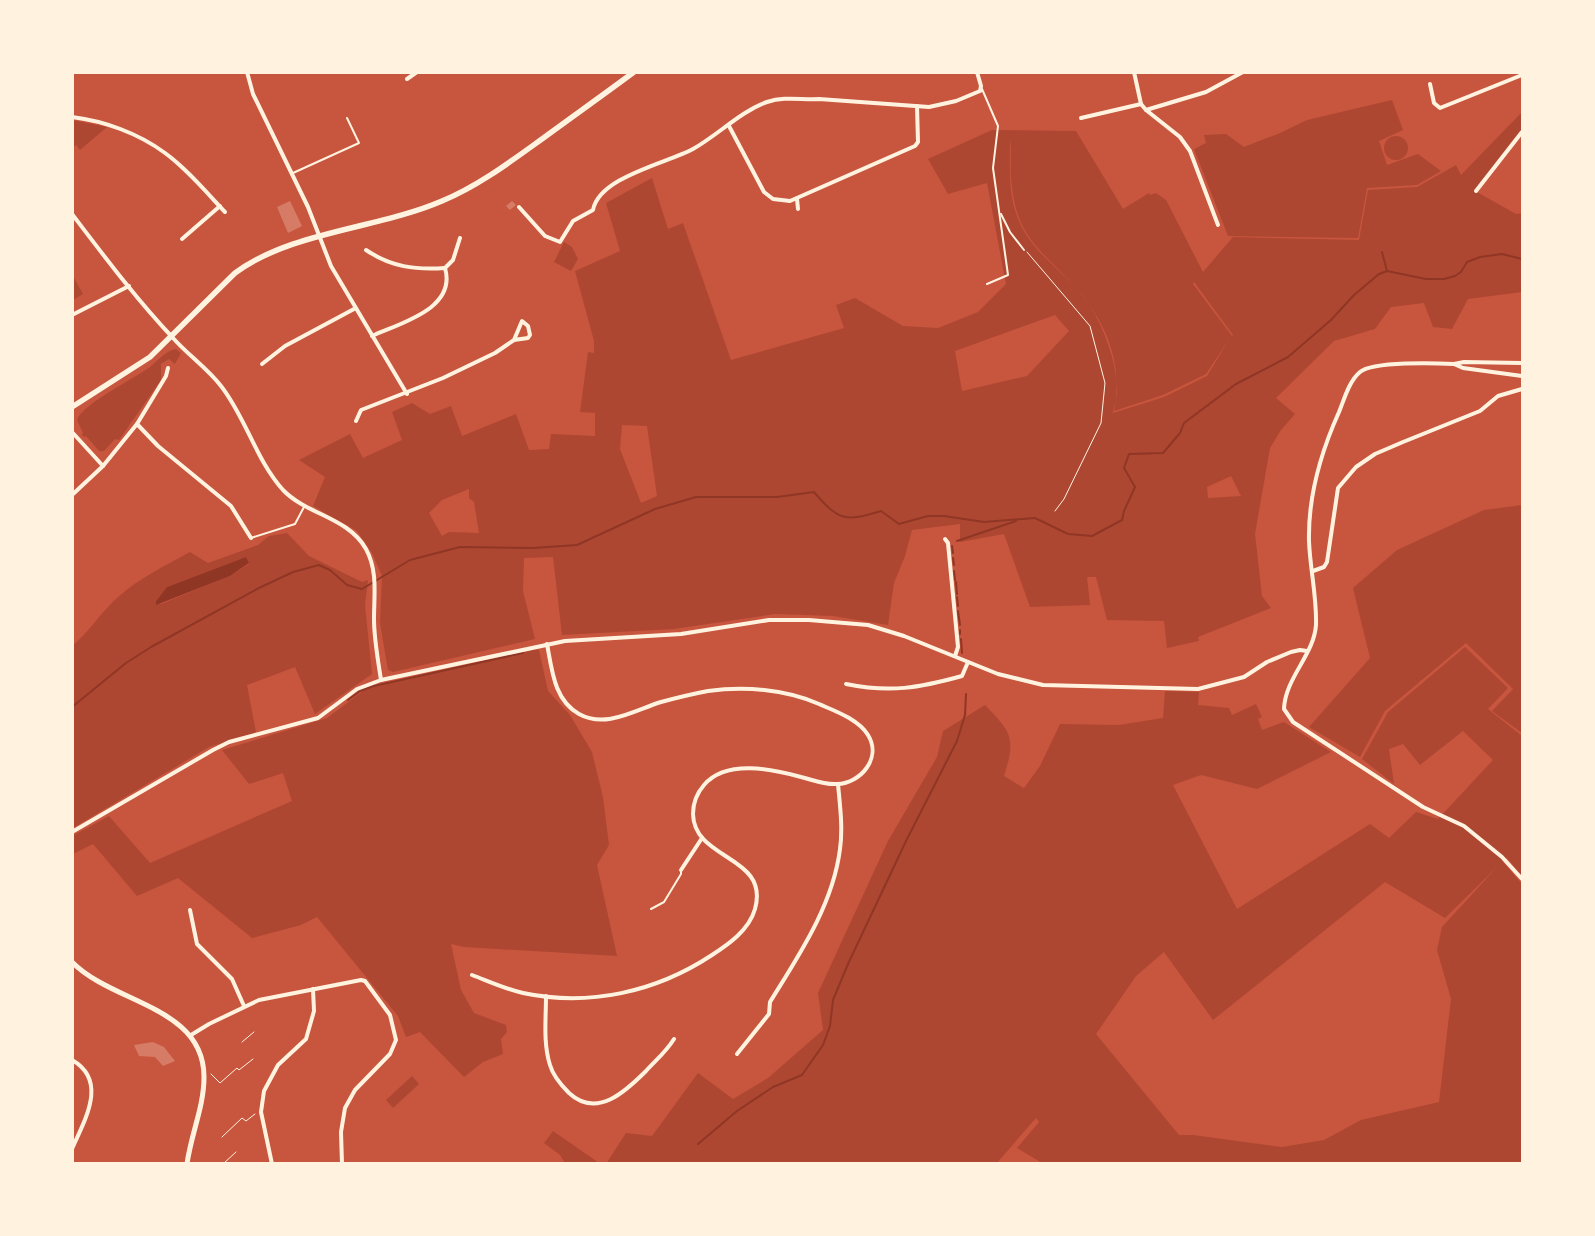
<svg xmlns="http://www.w3.org/2000/svg" width="1595" height="1236" viewBox="0 0 1595 1236" font-family="Barlow,sans-serif">
<rect width="100%" height="100%" fill="#c8553d"/>
<g fill="#ae4732" fill-rule="evenodd">
<path d="M1392 100 1403 130 1379 141 1387 165 1418 154 1441 171 1417 185 1367 188 1358 238 1228 236 1194 149 1206 143 1204 135 1226 134 1244 147 1280 133 1307 120Z"/>
<path d="M1522 112V132L1477 192 1516 214 1522 213V292L1468 299 1452 329 1433 327 1424 303 1391 307 1375 329 1334 341 1276 398 1295 414 1281 430 1270 448 1255 534 1262 596 1271 608 1198 637 1199 641 1167 648 1164 621 1107 620 1096 577H1087L1090 605 1030 607 1004 534 960 542V524L912 530 905 556 894 583 888 625 833 616 775 614 674 629 562 635 553 557 524 558 523 591 535 639 393 672 388 670 380 623 382 576 372 553 357 531 313 506 325 477 299 460 350 434 363 458 402 440 392 412 412 403 430 414 451 406 462 436 516 414 529 450 549 449 551 434 595 436V413L580 412 588 352 594 353V341L575 271 620 251 606 203 652 178 668 229 683 223 731 360 844 328 836 305 855 298 903 326 938 328 978 312 1006 284 987 183 948 194 928 159 992 130 1076 131 1123 209 1149 193 1150 195 1156 193 1166 200 1203 272 1233 237 1359 240 1368 190 1417 187 1456 165 1461 175ZM1010 140C1012 150 1010 165 1011 177 1012 189 1014 204 1018 215 1026 239 1044 255 1061 272 1100 311 1125 354 1114 411L1163 395 1206 374 1230 338 1207 376 1164 397 1113 413C1114 406 1117 398 1117 390 1117 360 1101 318 1082 295 1060 268 1029 250 1017 216 1008 192 1010 165 1010 140ZM1194 282 1233 335 1232 336 1193 284ZM1055 315 1069 331 1027 376 962 391 955 351ZM622 425 647 426 657 496 641 503 620 449ZM1231 476 1241 496 1208 498 1207 487ZM469 489V498L474 502 479 533 449 532 442 536 429 513 442 500Z"/>
<path d="M72 120 107 127 80 150 76 145 73 147Z"/>
<circle cx="1396" cy="148" r="12"/>
<path d="M564 242 572 247 578 259 571 271 554 262Z"/>
<path d="M74 278 83 294 73 300V279Z"/>
<path d="M176 349 181 353 175 364 169 359 161 364V380L119 440 115 439 104 451H99L86 436 84 437 82 435 83 433 77 420C81 405 135 378 150 367 157 361 167 350 176 349Z"/>
<path d="M1522 505V733L1492 711 1513 689 1466 643 1385 711 1360 757 1309 727 1370 658 1353 588 1397 550 1484 510Z"/>
<path d="M287 533 309 556 362 582 368 580 365 605 372 674 315 714 295 667 247 685 256 732 209 747 73 828 72 646C87 634 96 619 109 606 131 582 163 567 190 552L208 563 258 545 269 536ZM246 557 249 564 230 576 161 604 156 601 167 587Z"/>
<path d="M1465 647 1508 688 1488 709 1522 736V876L1507 858 1503 862 1522 884V1163H1042L1017 1148 1039 1122 1036 1118 997 1163 606 1164 626 1133 652 1136 698 1073 733 1099 768 1078 823 1030 818 993 888 841 937 757 943 731 985 705C1012 733 1016 738 1004 776L1024 788 1040 766 1060 724 1119 725 1163 718 1165 691 1199 692 1198 705 1229 708 1232 715 1256 704 1262 717 1258 719 1262 730 1284 722 1331 752 1257 789 1201 775 1173 785 1237 909 1370 824 1389 838 1416 812 1438 819 1493 760 1463 731 1420 765 1403 744 1389 749 1394 784 1362 759 1388 712ZM1497 867 1442 927 1437 950 1451 999 1439 1102 1361 1120 1324 1140 1282 1147 1193 1135H1179L1096 1034 1136 976 1164 952 1213 1020 1385 882 1445 918Z"/>
<path d="M536 649 539 650 548 691 570 715 592 752 603 797 609 845 597 865 617 956 464 947 451 944 461 990 474 1013 506 1025 507 1032 501 1039 503 1054 483 1062 464 1077 420 1032 406 1037 398 1016 317 917 301 925 252 938 178 878 137 896 93 844 73 854 72 836 109 816 150 863 292 801 283 773 249 784 222 750 327 718 363 691 374 687Z"/>
<path d="M412 1076 419 1084 393 1108 386 1100Z"/>
<path d="M553 1131 599 1163H565L560 1155 544 1143Z"/>
</g>
<path fill="#8f3625" d="M246 557 249 563 230 576 156 605V601L167 587Z"/>
<g fill="none" stroke-linecap="round" stroke-linejoin="round">
<g stroke="#8f3625" stroke-width="2">
<path d="M1382 252 1387 271"/>
<path d="M957 541 1016 521"/>
<path d="M952 546 953 553"/>
<path d="M953 558 954 565"/>
<path d="M954 571 955 580"/>
<path d="M956 582 957 594"/>
<path d="M957 597 958 606"/>
<path d="M958 611 960 625"/>
<path d="M960 630V634"/>
<path d="M961 639 962 653"/>
<path d="M348 700 360 691 374 686 523 653"/>
<path d="M72 707 126 663 151 647 259 588 293 572 319 565 330 570 347 585 362 589 410 560 460 547 533 548 577 545 655 509 696 497H777L814 492C839 521 845 522 881 511L899 524 928 516H944L984 522 1035 518 1068 534 1092 536 1122 520 1124 511 1135 487 1124 468 1129 454 1163 453 1180 433 1184 423 1236 384 1288 357 1331 320 1354 295 1379 274 1387 271 1426 279H1444L1455 276 1461 272 1467 262 1480 257 1502 254 1522 259"/>
<path d="M698 1144 737 1111 773 1087 802 1075 823 1045 830 1026 833 1000 848 964 906 841 957 741 965 715 966 694"/>
</g>
</g>
<g fill="#d67c66">
<path d="M290 201 302 226 288 233 277 207Z"/>
<path d="M512 201 516 205 510 210 506 206Z"/>
<path d="M153 1042 164 1047 175 1061 163 1066 155 1057 139 1056 134 1045Z"/>
</g>
<g fill="none" stroke-linecap="round" stroke-linejoin="round">
<g stroke="#fff3e0" stroke-width="1">
<path d="M1027 252 1090 326 1105 383 1101 423 1064 499 1055 511"/>
<path d="M242 1042 254 1032"/>
<path d="M211 1074 220 1083 237 1068 239 1070 253 1059"/>
<path d="M222 1137 242 1118 246 1121 255 1114"/>
<path d="M223 1164 236 1152"/>
</g>
<g stroke="#fff3e0" stroke-width="2">
<path d="M982 89 998 126 993 168 1008 275 987 284"/>
<path d="M293 173 359 143 347 118"/>
<path d="M1001 214 1010 232 1024 250"/>
<path d="M251 538 295 524 304 507"/>
<path d="M651 909 664 902 681 874V870"/>
</g>
<g stroke="#fff3e0" stroke-width="4">
<path d="M247 72 253 94 308 207 331 266 407 394"/>
<path d="M1134 72 1141 104 1146 110 1180 137 1190 151 1218 225"/>
<path d="M407 79 417 72"/>
<path d="M1430 84 1434 103 1440 108 1522 75"/>
<path d="M1146 110 1206 92 1243 72"/>
<path d="M72 117C104 121 138 133 165 153 187 169 206 192 225 212"/>
<path d="M1081 118 1141 104"/>
<path d="M729 126 764 192 773 199 790 201 915 146 918 142 917 106"/>
<path d="M1476 191 1522 132"/>
<path d="M797 199 798 209"/>
<path d="M519 207 545 236 560 242 573 221 593 210C599 177 667 163 693 149 718 135 741 111 767 102 785 96 801 100 819 99L929 107 956 101 980 91 981 86 977 72"/>
<path d="M72 214C104 256 137 300 173 338 188 355 207 368 221 386 246 418 256 460 283 490 307 515 348 517 366 549 378 571 374 595 374 619 374 639 378 660 381 680"/>
<path d="M182 239 220 206"/>
<path d="M366 250C391 267 415 270 445 268"/>
<path d="M72 315 129 286"/>
<path d="M372 336C400 323 457 309 445 268L453 260 460 238"/>
<path d="M1522 363 1464 362 1454 364C1436 363 1373 361 1360 372 1349 381 1344 400 1339 412 1321 452 1308 498 1309 541 1310 569 1317 597 1316 625 1314 655 1285 678 1284 709L1293 722 1423 807 1464 826 1502 857 1522 879"/>
<path d="M262 364 285 346 354 309"/>
<path d="M1454 364 1463 368 1522 376"/>
<path d="M356 421 361 410 443 378 495 353 514 340 528 338 530 335 528 326 522 321 514 340"/>
<path d="M137 424 158 446 231 506 251 538"/>
<path d="M72 432 103 466"/>
<path d="M72 495 103 466 137 424 166 376 168 368"/>
<path d="M945 539 948 543 958 647 955 656"/>
<path d="M1313 571 1324 567 1327 562 1338 488 1356 467 1375 454 1403 442 1480 411 1498 396 1522 389"/>
<path d="M846 684C890 693 919 688 962 676L968 662"/>
<path d="M72 832 213 750 229 742 318 718 357 689 381 680 565 641 681 634 769 620H809L868 625 904 636 998 674 1043 685 1198 689 1244 677 1267 662 1291 652 1300 650 1307 651"/>
<path d="M681 870 702 838"/>
<path d="M190 910 197 944 232 979 244 1006"/>
<path d="M472 975C488 981 505 989 523 993 589 1007 656 992 712 955 729 944 749 930 755 909 770 855 694 861 693 814 693 803 697 793 704 785 726 759 772 769 801 777 813 780 825 785 837 784 861 783 882 758 868 735 858 719 835 711 819 704 785 689 744 686 708 691 692 694 676 698 661 702 635 710 606 729 579 714 554 700 552 670 547 644"/>
<path d="M546 996C546 1019 543 1043 550 1065 553 1076 561 1085 569 1093 597 1119 626 1091 646 1071 656 1060 666 1052 674 1039"/>
<path d="M191 1035 209 1024 259 1000 361 980 365 981 390 1015 396 1040 390 1054 355 1090 345 1108 341 1132 342 1164"/>
<path d="M737 1054 769 1014 770 1002C799 955 833 905 840 849 843 828 840 806 838 784"/>
<path d="M72 1060C109 1081 84 1121 72 1149"/>
<path d="M272 1164 261 1112 264 1091 278 1065 306 1039 314 1011 313 989"/>
</g>
<path stroke="#fff3e0" stroke-width="5" d="M72 962C113 1004 204 1006 204 1077 204 1107 191 1134 187 1164"/>
<path stroke="#fff3e0" stroke-width="5.5" d="M72 407 150 357 235 273C292 231 377 229 442 201 478 186 510 162 542 139 572 117 603 95 634 72"/>
</g>
<rect width="1595" height="1236" fill="none" stroke="#fff3e0" stroke-width="148"/>
</svg>
